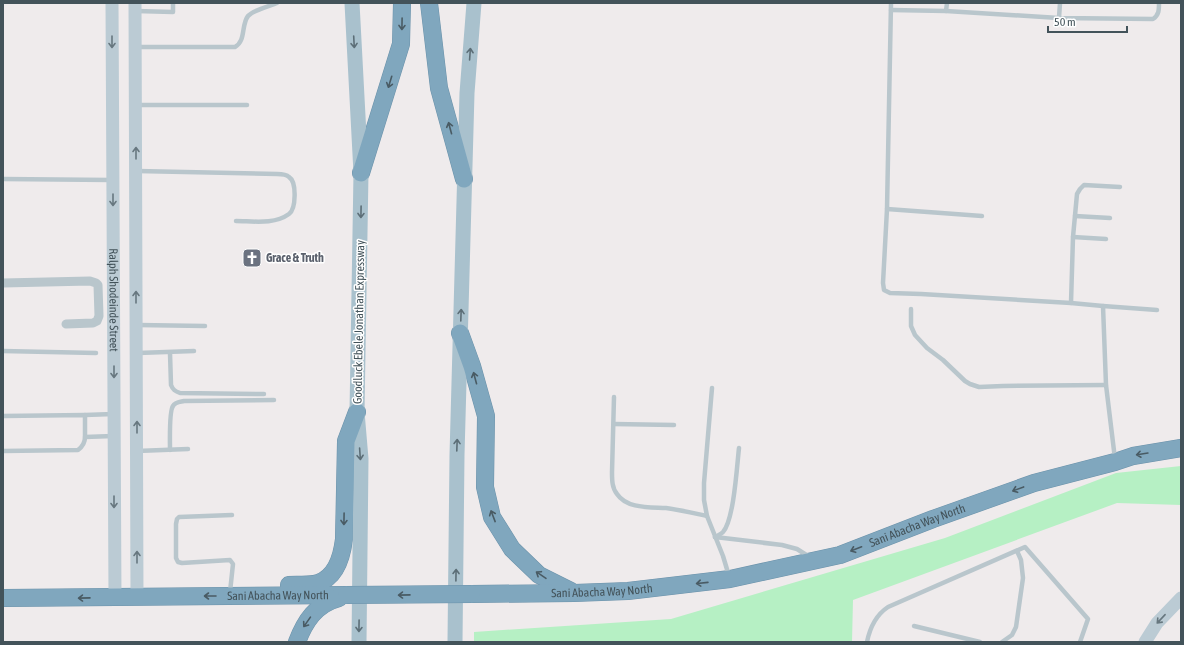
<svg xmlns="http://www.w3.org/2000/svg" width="1184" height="645" viewBox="0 0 1184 645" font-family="'Asap Condensed',sans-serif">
<rect width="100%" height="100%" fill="#efebec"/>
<path fill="#b6f0c4" d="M1181 466V505L1117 503 853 600 852 642H474V632L671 619 945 538 1116 473Z"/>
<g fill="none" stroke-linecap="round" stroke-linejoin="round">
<g stroke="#6b92aa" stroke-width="18">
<g id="highway">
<path d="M429 3 439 88 464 179"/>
<path d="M361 173 401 44 402 3"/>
<path d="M460 333 472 366 486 416 485 487 492 517 512 549 539 575 571 591"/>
<path d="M289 585C297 584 310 586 318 583 336 577 342 556 344 539L346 441 357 412"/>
<path id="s2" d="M471 594 574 593 628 591 730 579 840 555 933 519 1034 483 1115 462 1133 456 1181 448"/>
<path id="s3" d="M3 598 347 595"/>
<path d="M297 642C305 621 316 604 339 598"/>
</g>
</g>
<g stroke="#b9c6cc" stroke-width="4.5">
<path d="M891 3 887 209 883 283 884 290 890 293 921 294 1071 303 1103 306"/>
<path d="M891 10 946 11 1059 18 1153 19C1159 15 1159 10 1159 3"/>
<path d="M136 11 173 12V3"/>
<path d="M946 11 947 3"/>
<path d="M1059 18 1060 3"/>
<path d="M137 47H235C246 41 241 25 248 16 253 10 270 6 277 3"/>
<path d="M137 105H247"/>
<path d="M137 171 277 174C281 174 286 174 289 177 297 182 296 209 289 214 274 225 252 221 236 221"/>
<path d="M3 179 111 180"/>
<path d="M887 209 982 216"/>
<path d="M1075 216 1110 218"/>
<path d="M1073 237 1106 239"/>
<path d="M1071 303 1073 237 1077 194 1080 189 1084 185 1120 187"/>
<path d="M911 309V326L915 335 927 348 943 360 965 381 970 384 979 387 1003 386 1106 385"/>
<path d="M138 325 205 326"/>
<path d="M3 351 96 353"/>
<path d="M138 353 194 351"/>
<path d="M170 353 171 385C173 390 175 391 180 393L264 394"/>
<path d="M712 388 704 483V500L707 516 723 556 729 576"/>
<path d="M614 397 612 472C612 480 612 488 617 494 627 509 650 507 666 508 680 510 693 513 707 516"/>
<path d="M85 415 113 414"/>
<path d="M3 416 85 415V437C85 443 82 447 78 450L3 451"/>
<path d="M614 424 674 425"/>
<path d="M85 437 113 436"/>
<path d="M170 450C170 442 169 411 173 406 175 402 180 402 184 401L274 400"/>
<path d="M137 451 188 449"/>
<path d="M1115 459 1106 385 1103 306 1157 310"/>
<path d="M715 537 782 545 797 549 808 556"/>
<path d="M715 537C717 536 721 534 723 532 734 520 737 465 739 448"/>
<path d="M230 592 233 564 230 560 182 563 178 562 176 558V524L177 519 179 517 232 515"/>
<path d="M914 626 980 642"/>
<path d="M867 642C870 627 876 615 888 607L1025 547 1088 619 1080 642"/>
<path d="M1002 642 1012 635 1016 627 1023 578 1021 560 1017 551"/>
</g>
<path stroke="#b9c6cc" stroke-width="9" d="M3 283 90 281 96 283 98 285 99 316 97 321 93 323 66 324"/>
<g stroke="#bbcbd4" stroke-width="13">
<path id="s1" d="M112 3 115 597"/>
<path d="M135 3 137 596"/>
<path d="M1145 642 1157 623 1181 598"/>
</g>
<g stroke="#a9c1cd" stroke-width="15">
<path d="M352 3 361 173 357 412 361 459 359 642"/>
<path d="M455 642 457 455 467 93 474 3"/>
</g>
<use href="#highway" stroke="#80a7be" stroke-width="17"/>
<g stroke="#6b92aa" stroke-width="18" stroke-linecap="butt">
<path id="highway-bridge" d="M347 595 471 594"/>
</g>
<use href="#highway-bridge" stroke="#80a7be" stroke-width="17"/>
</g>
<defs><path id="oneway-shaft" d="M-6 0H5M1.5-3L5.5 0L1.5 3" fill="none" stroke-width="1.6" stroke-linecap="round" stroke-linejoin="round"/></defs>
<g stroke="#495b64">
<use href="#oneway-shaft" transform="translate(402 24) rotate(91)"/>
<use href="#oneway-shaft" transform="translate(390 82) rotate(107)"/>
<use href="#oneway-shaft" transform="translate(450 128) rotate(-105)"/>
<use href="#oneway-shaft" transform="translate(475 378) rotate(-105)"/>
<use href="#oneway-shaft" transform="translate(1142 454) rotate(171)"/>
<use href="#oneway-shaft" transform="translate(1018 489) rotate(160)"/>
<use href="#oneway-shaft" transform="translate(493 516) rotate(-111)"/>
<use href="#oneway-shaft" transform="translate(344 519) rotate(91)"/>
<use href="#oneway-shaft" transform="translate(856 549) rotate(159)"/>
<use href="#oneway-shaft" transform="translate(541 575) rotate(-146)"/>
<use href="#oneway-shaft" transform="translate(702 583) rotate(174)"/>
<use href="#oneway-shaft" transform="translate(404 595) rotate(179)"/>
<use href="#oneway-shaft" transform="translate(210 596) rotate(180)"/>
<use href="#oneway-shaft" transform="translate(84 598) rotate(179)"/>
<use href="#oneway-shaft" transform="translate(307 622) rotate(125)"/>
</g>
<g stroke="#67777f">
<use href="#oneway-shaft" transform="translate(112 42) rotate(90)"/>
<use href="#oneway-shaft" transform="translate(136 153) rotate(-90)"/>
<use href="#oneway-shaft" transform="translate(113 200) rotate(90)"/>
<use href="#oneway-shaft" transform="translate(136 297) rotate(-90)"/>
<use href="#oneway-shaft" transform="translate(114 372) rotate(90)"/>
<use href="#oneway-shaft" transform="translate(137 427) rotate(-90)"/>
<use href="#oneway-shaft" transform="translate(114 502) rotate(90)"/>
<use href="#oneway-shaft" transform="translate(137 557) rotate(-90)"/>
<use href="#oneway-shaft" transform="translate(1161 619) rotate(133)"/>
</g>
<g stroke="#5c6e77">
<use href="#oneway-shaft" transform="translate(354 42) rotate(87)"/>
<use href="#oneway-shaft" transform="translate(470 54) rotate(-86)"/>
<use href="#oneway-shaft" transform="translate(361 212) rotate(91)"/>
<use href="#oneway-shaft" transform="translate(461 315) rotate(-88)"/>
<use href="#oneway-shaft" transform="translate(457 445) rotate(-88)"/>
<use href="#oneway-shaft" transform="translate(360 454) rotate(86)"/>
<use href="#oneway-shaft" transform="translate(456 575) rotate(-89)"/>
<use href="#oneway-shaft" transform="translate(359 626) rotate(91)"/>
</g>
<defs>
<g id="church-square" transform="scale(1)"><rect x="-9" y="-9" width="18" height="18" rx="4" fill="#6b7280" stroke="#fff"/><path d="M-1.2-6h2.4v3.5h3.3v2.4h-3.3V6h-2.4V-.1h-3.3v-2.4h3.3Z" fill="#fff"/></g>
</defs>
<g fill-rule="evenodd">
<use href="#church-square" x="252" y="258"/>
</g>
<g text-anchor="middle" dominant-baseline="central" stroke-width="3" stroke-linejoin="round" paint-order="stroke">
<g font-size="12" font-weight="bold" fill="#5b616d" stroke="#fff" text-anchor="start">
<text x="266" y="258">Grace &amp; Truth</text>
</g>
<g font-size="12" fill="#43535a" stroke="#fff">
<text stroke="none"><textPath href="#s1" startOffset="297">Ralph Shodeinde Street</textPath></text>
<text transform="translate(359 322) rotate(-89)">Goodluck Ebele Jonathan Expressway</text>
<text stroke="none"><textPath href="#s2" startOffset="455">Sani Abacha Way North</textPath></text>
<text stroke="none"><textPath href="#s2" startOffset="131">Sani Abacha Way North</textPath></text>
<text stroke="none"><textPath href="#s3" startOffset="275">Sani Abacha Way North</textPath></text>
</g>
</g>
<rect width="1184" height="645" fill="none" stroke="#43535a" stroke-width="8"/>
<path d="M1048 26v6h79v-6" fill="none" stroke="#43535a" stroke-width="2"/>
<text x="1054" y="26" font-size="12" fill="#43535a" stroke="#ffffff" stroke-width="3" paint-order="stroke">50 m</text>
</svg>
